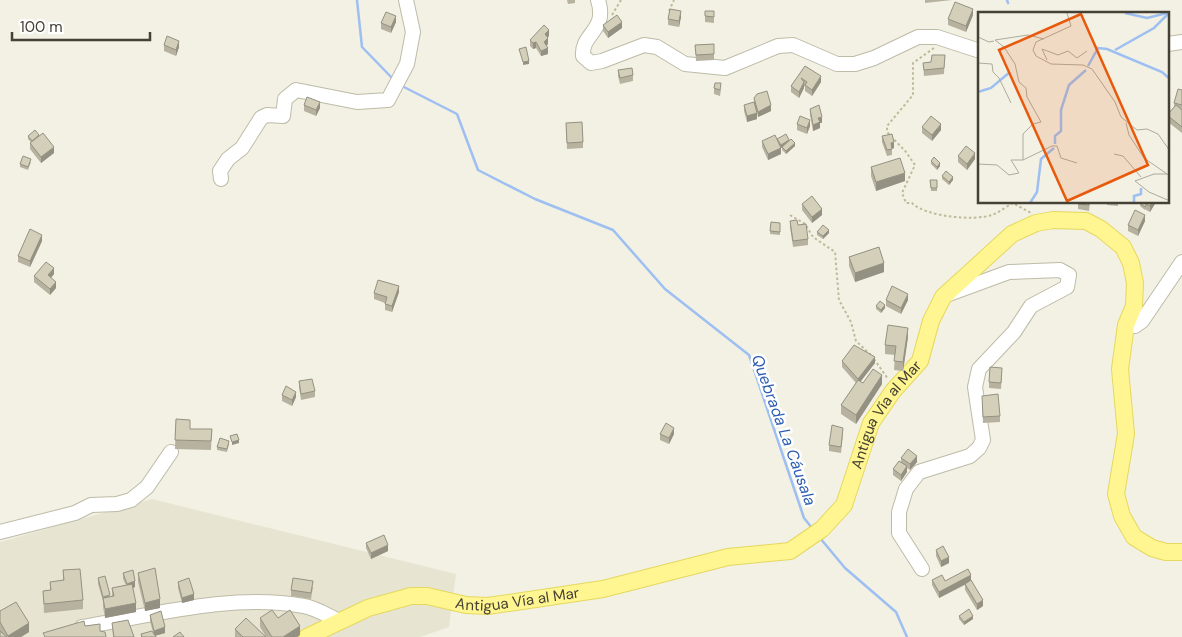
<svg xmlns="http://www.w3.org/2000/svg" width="1182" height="637" viewBox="0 0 1182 637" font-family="'DM Sans',sans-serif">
<rect width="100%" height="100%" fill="#f2f1e4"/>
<path fill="#e7e4d2" d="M152 499 456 574 449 627 420 637H0V542Z"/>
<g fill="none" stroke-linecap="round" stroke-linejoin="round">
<g stroke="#9ebff1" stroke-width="2.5">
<path d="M357 0 362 47 394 80"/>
<path d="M1007 0 1008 3"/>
<path d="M400 85 457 114 478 170 535 199 613 230 665 289 749 355 804 518 812 528"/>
<path d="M820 538 845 568 896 612 907 637"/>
</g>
<g stroke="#bebba7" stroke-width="16">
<g id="minor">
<path d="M598 0C608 31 581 33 583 56L591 63 602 61 644 45 657 47 685 64 725 68 778 46 793 45 837 64H855L874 58 918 37H937L980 51"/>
<path d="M1168 44 1182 42"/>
<path d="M221 179 220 171 228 159 242 148 261 118 267 115 283 116 285 99 296 90 357 102 388 100 407 64 413 32 406 0"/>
<path d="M1126 325 1135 326 1142 321 1182 262"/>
<path d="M0 532 75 513 91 505 117 504 131 500 147 487 171 452"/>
<path d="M922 569 899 533V512L906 489 919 472 970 456 979 448 983 440 975 387 979 369 1014 332 1031 306 1067 287 1069 275 1060 270 1009 272 949 294"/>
<path d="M82 627C154 615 231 593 304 606 316 608 328 616 339 621"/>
</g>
</g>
<g stroke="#e5d85f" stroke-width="18">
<g id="major">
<path id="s1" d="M307 637 368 608 411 596H427L466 605 488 606 603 589 728 557 790 551 822 529 844 505 871 423 893 391 920 361 931 321 943 297 1012 234 1036 223 1053 220 1086 221 1101 229 1123 247 1131 263 1135 283 1134 306 1126 325 1120 369 1126 434 1116 494 1122 516 1134 537 1152 548 1166 552H1182"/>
</g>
</g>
<g stroke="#c0ba98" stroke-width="2" stroke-dasharray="2.5 2.5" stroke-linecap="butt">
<path d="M669 11 674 0"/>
<path d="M612 15 621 0"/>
<path d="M934 48 913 63V95L887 126V132L906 152 915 165 902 193 906 203H912C926 217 974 221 992 215 1000 212 1007 206 1013 203L1031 213"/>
<path d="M790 215 805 224 813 237 835 252 839 300 851 322 856 341 871 355"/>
<path d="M874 359 888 379"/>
</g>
<use href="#minor" stroke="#fff" stroke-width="14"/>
<use href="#major" stroke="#fff691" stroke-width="16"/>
</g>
<g fill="#b6b29f">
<path d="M567 0H575V3L568 4Z"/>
<path d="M925 0H952L925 3Z"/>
<path d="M705 11H714V23L705 22Z"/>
<path d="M973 15 966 32 948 25V19Z"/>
<path d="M681 17 679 27 668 25V19Z"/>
<path d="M396 22 391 33 381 29V23Z"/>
<path d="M603 25 622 28 608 38 603 31Z"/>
<path d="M549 36 548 37V44L547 45 548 54 541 56 536 48 533 49 530 46V40Z"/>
<path d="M714 44V60L696 61 695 45Z"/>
<path d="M164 45 179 47 176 56 164 51Z"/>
<path d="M945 55 944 74 924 76 923 63 931 62Z"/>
<path d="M805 66 821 82 812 96 805 91V87L804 86V88L799 98 791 92V86Z"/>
<path d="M618 70 633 75V81L620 84 618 76Z"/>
<path d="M714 88 721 89 720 96 714 94Z"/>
<path d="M1182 90V133L1168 122V114L1174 107V103Z"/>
<path d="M754 98 771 111 758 117 757 113V119L747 122 744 111V105L754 104Z"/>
<path d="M304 105 320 108 316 116 304 111Z"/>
<path d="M810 109 822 123H820V128L813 131 810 115Z"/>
<path d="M566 123 583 142V148L567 149Z"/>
<path d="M797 124 810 126 807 134 797 130Z"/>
<path d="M922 127 941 130 932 141 922 133Z"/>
<path d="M28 136H39L54 153 41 163 30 149V143L31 142 28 139Z"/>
<path d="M882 136 894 148 892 149V155L887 156 882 142Z"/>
<path d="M777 139 789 140 795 146 786 154 782 150V147L781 148V154L768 160 762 147V141Z"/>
<path d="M958 156 975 159 967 170 958 162Z"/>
<path d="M931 161 940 166 937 170 931 164Z"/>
<path d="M31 162 28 170 20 167V164Z"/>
<path d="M871 167 905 181 876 191 871 176Z"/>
<path d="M942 176 953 180 949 185 942 179Z"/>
<path d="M930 180H937V191H931Z"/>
<path d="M1078 202H1090L1089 211 1078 209Z"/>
<path d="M1107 202H1118V206L1107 205Z"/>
<path d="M1156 202 1150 212 1146 210V209L1145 210 1140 206V203Z"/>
<path d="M802 204 822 215 812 223 802 210Z"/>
<path d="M790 221 798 225 808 239V245L793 247 790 227Z"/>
<path d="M1145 221 1138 236 1128 231V225Z"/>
<path d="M771 222 780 223V235L770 234Z"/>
<path d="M817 232 829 233 823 239 817 235Z"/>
<path d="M42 241 30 267 18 262V256Z"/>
<path d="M849 257 884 272 855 282 849 266Z"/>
<path d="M54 274 51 278 56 288 50 295 34 282V276Z"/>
<path d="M399 292 392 312 385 310V303L374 299V293Z"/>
<path d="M886 300H908L901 314 886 306Z"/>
<path d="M876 306 885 308 881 313 876 309Z"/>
<path d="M908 337 903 371 894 370 895 355 885 354V345Z"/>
<path d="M842 361 875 363 860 381 863 383 882 384 856 424 841 414V405L856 383 842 367Z"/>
<path d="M1002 374 1001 389 989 388V382Z"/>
<path d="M299 381 315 391V397L301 400 299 387Z"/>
<path d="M282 395 296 397 292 406 282 401Z"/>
<path d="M982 402 1000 416V422L983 423Z"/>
<path d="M176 419 190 429H212L211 450 175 449Z"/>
<path d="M660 434H674L669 444 660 440Z"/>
<path d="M843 434 841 453 829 451V445Z"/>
<path d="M229 444 227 452 217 450V447Z"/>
<path d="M901 458 917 462 910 470 907 468V472L901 481 893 475V469L901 462Z"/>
<path d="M366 543 388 551 371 559 366 548Z"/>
<path d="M936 550 949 563 941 567 936 556Z"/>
<path d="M63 570 83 600V609L44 613 43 591 50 590V582L63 580Z"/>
<path d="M123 573 135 587 133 588 136 612 105 618 103 607V601L98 584V578L110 597 112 596V588L126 585 123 579Z"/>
<path d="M138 573 160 608 145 611 138 582Z"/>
<path d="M932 580 945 581H971L983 606 977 610 965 590V585L939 598 932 585Z"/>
<path d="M178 582 194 600 182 603 178 588Z"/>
<path d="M313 587 311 599 291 596V590Z"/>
<path d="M0 611 29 632 21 637H0Z"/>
<path d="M150 615 165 633 155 636 156 637H141V634L153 632 150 621Z"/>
<path d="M959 616 973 619 964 625 959 619Z"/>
<path d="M260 618H278L300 635 297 637H266L260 627Z"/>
<path d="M112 623 134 637H113Z"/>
<path d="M235 629 266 637H235Z"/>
</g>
<g fill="#949182">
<path d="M973 9V15L966 32V26Z"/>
<path d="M681 11V17L679 27V21Z"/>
<path d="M396 16V22L391 33V27Z"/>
<path d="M622 22V28L608 38V32Z"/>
<path d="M549 30V36L545 40V34Z"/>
<path d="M548 38V44L544 48V42Z"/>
<path d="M179 41V47L176 56V50Z"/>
<path d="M536 42V48L533 49V43Z"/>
<path d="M548 48V54L541 56V51Z"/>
<path d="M529 61V64L523 65V62Z"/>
<path d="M821 76V82L812 96V90Z"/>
<path d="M804 82V88L799 98V92Z"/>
<path d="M320 102V108L316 116V110Z"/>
<path d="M771 105V111L758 117V112Z"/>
<path d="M757 113V119L747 122V116Z"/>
<path d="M822 117V123H820V128L813 131V125L818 118Z"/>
<path d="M810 120V126L807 134V128Z"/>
<path d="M941 124V130L932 141V135Z"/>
<path d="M789 140V143L781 148V154L768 160V154Z"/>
<path d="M894 142V148L891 149V143Z"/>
<path d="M795 143V146L786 154V151Z"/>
<path d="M54 147V153L41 163V157Z"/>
<path d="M975 153V159L967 170V164Z"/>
<path d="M940 163V166L937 170V167Z"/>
<path d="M905 173V181L876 191V182Z"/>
<path d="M953 177V180L949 185V182Z"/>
<path d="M1152 202H1156L1150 212V206Z"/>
<path d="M822 209V215L812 223V217Z"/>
<path d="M1145 215V221L1138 236V230Z"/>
<path d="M829 230V233L823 239V236Z"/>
<path d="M42 235V241L30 267V261Z"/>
<path d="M884 263V272L855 282V273Z"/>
<path d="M54 268V274L48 281V275Z"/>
<path d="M56 282V288L50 295V289Z"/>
<path d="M399 286V292L392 312V306Z"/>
<path d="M908 294V300L901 314V308Z"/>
<path d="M885 305V308L881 313V310Z"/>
<path d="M908 328V337L903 371V362Z"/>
<path d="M875 357V363L858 385V379Z"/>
<path d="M882 375V384L856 424V415Z"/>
<path d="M296 392V397L292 406V400Z"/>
<path d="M674 428V434L669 444V438Z"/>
<path d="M239 440V443L232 445V442Z"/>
<path d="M917 456V462L910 470V464Z"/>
<path d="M907 466V472L901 481V475Z"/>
<path d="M388 545V551L371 559V553Z"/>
<path d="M949 557V563L941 567V561Z"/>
<path d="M971 575V581L939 598V592Z"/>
<path d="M135 581V587L127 590V584Z"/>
<path d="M194 594V600L182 603V598Z"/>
<path d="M160 599V608L145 611V603Z"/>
<path d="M983 600V606L977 610V604Z"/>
<path d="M136 603V612L105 618V609Z"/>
<path d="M973 616V619L964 625V622Z"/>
<path d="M29 623V632L21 637H8V636Z"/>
<path d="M300 626V635L297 637H283Z"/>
<path d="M165 627V633L154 636V631Z"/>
</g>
<g fill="#d4cfb9" stroke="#949182">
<path d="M955 2 973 9 966 26 948 19Z"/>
<path d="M670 9 681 11 679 21 668 19Z"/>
<path d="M705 11H714V17L705 16Z"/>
<path d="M386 12 396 16 391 27 381 23Z"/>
<path d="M617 15 622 22 608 32 603 25Z"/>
<path d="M544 25 549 30 545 34 548 38 544 42 548 48 541 51 536 42 533 43 530 40Z"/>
<path d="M167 36 179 41 176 50 164 45Z"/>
<path d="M714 44V54L696 55 695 45Z"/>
<path d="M526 47 529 61 523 62 519 49Z"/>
<path d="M932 55H945L944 68 924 70 923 63 931 62Z"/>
<path d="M805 66 821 76 812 90 805 85 807 82 801 78 804 82 799 92 791 86Z"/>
<path d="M632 68 633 75 620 78 618 70Z"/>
<path d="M715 83H721L720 90 714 88Z"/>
<path d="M1178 89 1182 90V105L1174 103Z"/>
<path d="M767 91 771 105 758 112 754 98 757 94Z"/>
<path d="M307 97 320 102 316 110 304 105Z"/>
<path d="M754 102 757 113 747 116 744 105Z"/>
<path d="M819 105 822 117 818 118 820 122 813 125 810 109Z"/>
<path d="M1176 105 1182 110V127L1168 116V114Z"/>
<path d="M800 116 810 120 807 128 797 124Z"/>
<path d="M931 116 941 124 932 135 922 127Z"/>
<path d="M582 122 583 142 567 143 566 123Z"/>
<path d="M35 130 39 135 32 141 28 136Z"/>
<path d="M43 133 54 147 41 157 30 143Z"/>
<path d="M786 134 789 140 781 145 777 139Z"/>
<path d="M892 134 894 142 891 143 892 149 887 150 882 136Z"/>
<path d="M775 135 781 148 768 154 762 141Z"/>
<path d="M791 139 795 143 786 151 782 147Z"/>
<path d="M966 146 975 153 967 164 958 156Z"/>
<path d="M23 156 31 159 28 167 20 164Z"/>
<path d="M934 157 940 163 937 167 931 161Z"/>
<path d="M900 158 905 173 876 182 871 167Z"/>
<path d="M946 171 953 177 949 182 942 176Z"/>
<path d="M930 180H937V188H931Z"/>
<path d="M812 196 822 209 812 217 802 204Z"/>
<path d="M1078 202H1089V205L1078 204Z"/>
<path d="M1140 202H1147L1145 207 1140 203Z"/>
<path d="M1147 202H1152L1150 206 1146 204Z"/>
<path d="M1135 210 1145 215 1138 230 1128 225Z"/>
<path d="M797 220 798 225 806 224 808 239 793 241 790 221Z"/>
<path d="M771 222 780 223V232L770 231Z"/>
<path d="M823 225 829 230 823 236 817 232Z"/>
<path d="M30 229 42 235 30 261 18 256Z"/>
<path d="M879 247 884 263 855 273 849 257Z"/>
<path d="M46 262 54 268 48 275 56 282 50 289 34 276Z"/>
<path d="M378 280 399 286 392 306 385 304 387 297 374 293Z"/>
<path d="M892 286 908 294 901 308 886 300Z"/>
<path d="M880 301 885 305 881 310 876 306Z"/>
<path d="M888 325 908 328 903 362 894 361 896 346 885 345Z"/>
<path d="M854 345 875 357 858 379 842 361Z"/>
<path d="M990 367 1002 368 1001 383 989 382Z"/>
<path d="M873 369 882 375 856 415 841 405 858 380 863 383Z"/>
<path d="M312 379 315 391 301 394 299 381Z"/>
<path d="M286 386 296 392 292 400 282 395Z"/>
<path d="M998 394 1000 416 983 417 982 396Z"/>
<path d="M176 419 190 420V429H212L211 441 175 440Z"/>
<path d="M666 423 674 428 669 438 660 434Z"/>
<path d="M832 425 843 428 841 447 829 445Z"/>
<path d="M237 434 239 440 232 442 230 436Z"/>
<path d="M220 438 229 441 227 449 217 447Z"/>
<path d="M908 449 917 456 910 464 901 458Z"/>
<path d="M899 461 907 466 901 475 893 469Z"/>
<path d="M384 535 388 545 371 553 366 543Z"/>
<path d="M943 546 949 557 941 561 936 550Z"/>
<path d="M155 568 160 599 145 603 138 573Z"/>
<path d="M80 569 83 600 44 604 43 591 51 590 50 582 64 580 63 570Z"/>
<path d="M968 569 971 575 939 592 932 580 942 575 945 581Z"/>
<path d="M133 570 135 581 127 584 123 573Z"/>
<path d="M105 576 110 595 103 597 98 578Z"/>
<path d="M189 578 194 594 182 598 178 582Z"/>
<path d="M293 578 313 581 311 593 291 590Z"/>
<path d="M971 580 983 600 977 604 965 584Z"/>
<path d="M132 584 136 603 105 609 103 598 114 596 112 588Z"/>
<path d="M16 602 29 623 8 636 0 622V611Z"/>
<path d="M969 609 973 616 964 622 959 616Z"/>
<path d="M272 610 278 618 290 610 300 626 283 637H272L260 618Z"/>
<path d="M161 611 165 627 154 631 150 615Z"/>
<path d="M246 618 266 637H243L235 629Z"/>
<path d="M128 620 134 637H114L112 623Z"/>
<path d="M84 621 85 626 100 624V631L105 632 106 637H45L43 633Z"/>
<path d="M0 631 7 637H0Z"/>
<path d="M152 631 156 637H142L141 634Z"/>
<path d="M180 632 184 637H173Z"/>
</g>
<g text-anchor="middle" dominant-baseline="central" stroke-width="5" stroke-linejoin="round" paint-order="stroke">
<g font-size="15" fill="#454134" stroke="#fff">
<text stroke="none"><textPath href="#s1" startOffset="670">Antigua Vía al Mar</textPath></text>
<text stroke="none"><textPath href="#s1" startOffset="220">Antigua Vía al Mar</textPath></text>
</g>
<g font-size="16" font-style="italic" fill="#2c5eb2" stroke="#fff">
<text transform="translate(784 430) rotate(70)">Quebrada La Cáusala</text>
</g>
</g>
<g transform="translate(978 12)">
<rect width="191" height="191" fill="#f2f1e4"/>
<path fill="none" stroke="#9ebff1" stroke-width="2.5" d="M147 1 169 6 189 1M137 38 176 16 191 1M110 54 120 36 129 37 184 60 192 67M0 80 13 76 32 60M77 132V124L83 119V98L91 73 108 58M52 191 59 180 63 147 76 136M156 191V184L163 182V176"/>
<path fill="none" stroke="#adab9e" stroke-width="1" d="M89 1 93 14 58 30 55 38 58 44 73 52 105 53 114 57 137 90 143 105 159 118 169 117 180 122 192 139M0 25 11 30 16 29M69 48 64 37 80 43 90 39 99 46 109 39M0 51 14 52 15 60 21 66 33 91M148 111 151 123 166 146 192 164M136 142 145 144 163 165M45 148 74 134H79L83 146 99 151M0 152 19 153 31 163 41 161 33 148H45V122L55 112 63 110 49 85 48 76 41 70 37 52 26 35 17 28 50 23 66 27M189 162H176L157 169 171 180 192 189"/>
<path fill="#e8590c" fill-opacity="0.15" stroke="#e8590c" stroke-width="2.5" d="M103 2 170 153 89 189 21 38Z"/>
<rect width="191" height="191" fill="none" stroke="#454134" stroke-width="2.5"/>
</g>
<path d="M12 32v8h138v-8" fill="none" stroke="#454134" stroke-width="2.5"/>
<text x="20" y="32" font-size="15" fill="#454134" stroke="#ffffff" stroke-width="4" paint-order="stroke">100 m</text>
</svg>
